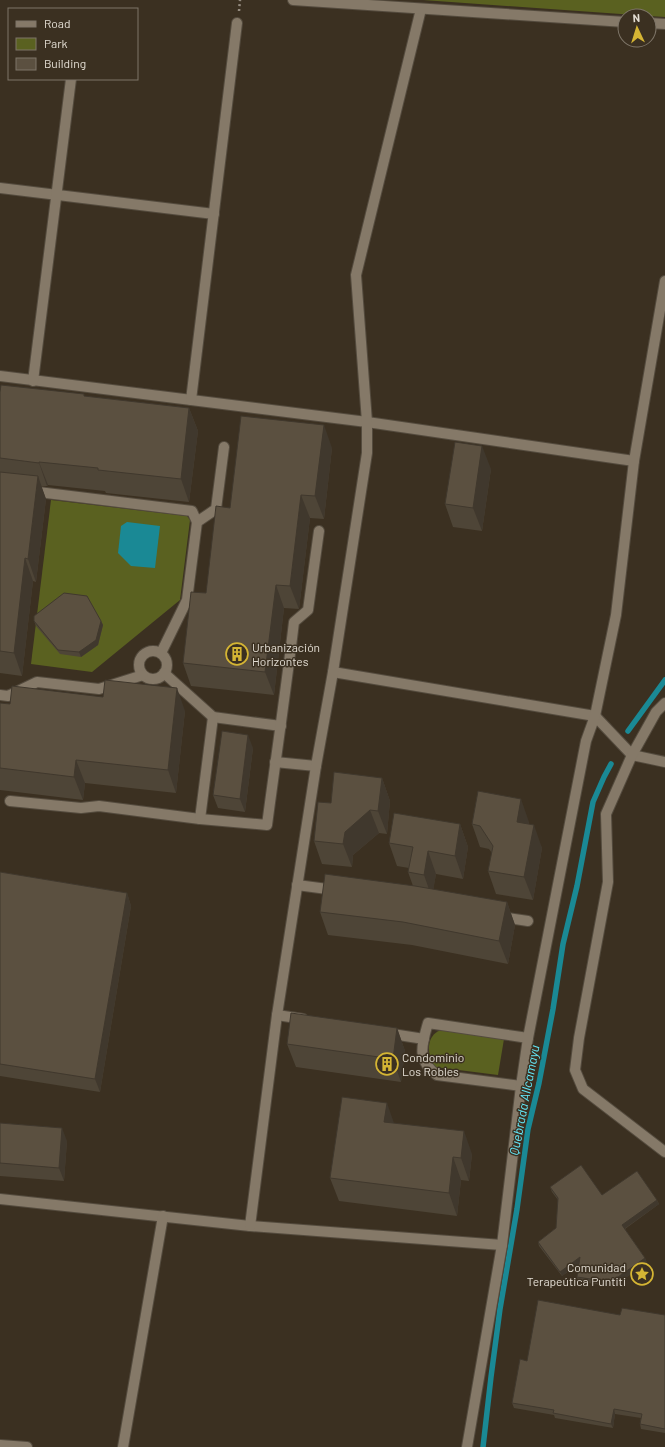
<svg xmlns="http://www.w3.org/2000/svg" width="665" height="1447" viewBox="0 0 665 1447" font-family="Barlow,sans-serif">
<rect width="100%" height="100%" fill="#3b3021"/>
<g fill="#5a6120">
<path d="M423 0H665V17L649 16Z"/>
<path d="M51 500 187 516 190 520 180 600 92 672 31 664Z"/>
<path d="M441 1030 504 1039 498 1075 435 1067C427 1055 425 1036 441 1030Z"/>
</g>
<path fill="#1a8995" d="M127 522 160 526 155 568 131 566 118 553 121 526Z"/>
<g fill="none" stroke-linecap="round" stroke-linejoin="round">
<g stroke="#1a8995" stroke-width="5.5">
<path d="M628 731 665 680"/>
<path d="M483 1447 491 1377 500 1309 517 1209 528 1129 539 1083 553 1009 563 944 577 886 593 802 604 777 611 764"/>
</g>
<g stroke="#544b3e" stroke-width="12">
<g id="minor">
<path d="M0 188 214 214"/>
<path d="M0 376 367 422 634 461"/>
<path d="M33 381 71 79"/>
<path d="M191 400 237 23"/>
<path d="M30 491 192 511 197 522"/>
<circle cx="153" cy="665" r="14"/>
<path d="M161 653 187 600 197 522 216 509 224 447"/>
<path d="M333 672 595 716 632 755 665 762"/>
<path d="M164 673 213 717 281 726"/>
<path d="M0 695 8 696 37 682 99 689 143 675"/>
<path d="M665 703 656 712 632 755 606 814 608 882 579 1038 575 1070 583 1089 665 1152"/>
<path d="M275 762 316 766"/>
<path d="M10 801 81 808 99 806 200 819 267 825C276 757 286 690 294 622L308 610 319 531"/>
<path d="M200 819 213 717"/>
<path d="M297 885 335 890"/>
<path d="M501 917 528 921"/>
<path d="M277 1015 303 1019"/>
<path d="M386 1033 424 1039"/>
<path d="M521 1086 437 1075C416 1060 422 1044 428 1023L528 1038"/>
<path d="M0 1199 250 1226 502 1245"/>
<path d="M250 1226 277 1015 316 766 333 672 367 453V422L356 275 421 9"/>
<path d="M123 1447 163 1216"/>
<path d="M467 1447 502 1245 521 1086 528 1038 586 741 595 716 616 615 634 461 665 281"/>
</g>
</g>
<g stroke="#544b3e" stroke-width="12">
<path id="tertiary" d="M0 1445 27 1447"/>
</g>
<g stroke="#544b3e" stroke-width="12">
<g id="secondary">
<path d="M293 0 625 22"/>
<path d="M649 23 665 24"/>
</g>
</g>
<path stroke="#958c80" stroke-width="2.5" stroke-dasharray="2 3" stroke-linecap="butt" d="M239 11 240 0"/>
<use href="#minor" stroke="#857968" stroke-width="10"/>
<use href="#tertiary" stroke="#857968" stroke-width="10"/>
<use href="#secondary" stroke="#857968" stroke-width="10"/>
</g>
<g fill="#4e4537">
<path d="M0 392 84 394V396L189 408 198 431 189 502 106 493 105 491 48 485 47 486H41L46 499 36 582 33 581 22 676 0 673Z"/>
<path d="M332 448 324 519 310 518 299 609 284 608 274 695 191 686 183 663 206 593Z"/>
<path d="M491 469 482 531 453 527 445 504Z"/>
<path d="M34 621H101L103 625 98 645 81 657 60 654 36 626Z"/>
<path d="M0 703 10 704 185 711 176 793 85 783 83 800 0 790Z"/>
<path d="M253 748 245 812 218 808 213 795Z"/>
<path d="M382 778 390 801 387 834 379 833 353 855 352 867 322 864 314 841 331 803Z"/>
<path d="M529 822V824L542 848 533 900 496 894 488 871 492 853 489 849 480 847 472 824Z"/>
<path d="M460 824 468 847 463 879 436 874 433 890 507 902 515 925 508 964 412 945 328 935 320 912 413 886 408 872 409 868 397 866 389 843Z"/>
<path d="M0 872 127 893 131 906 100 1092 0 1076Z"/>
<path d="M397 1028 405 1051 401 1082 296 1067 287 1044Z"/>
<path d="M0 1123 67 1141 64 1181 0 1176Z"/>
<path d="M394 1123 472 1154 469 1181 461 1180 457 1216 339 1201 330 1178Z"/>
<path d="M550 1187 602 1195 657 1200 659 1204 625 1229 645 1258 647 1263 612 1287 578 1281 577 1277 579 1264 562 1276 539 1246 538 1242 556 1228 558 1200 552 1192Z"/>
<path d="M620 1315H665V1433L641 1429 640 1424 641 1418 615 1414 613 1428 555 1418 554 1415 514 1408 512 1403 527 1361Z"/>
</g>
<g fill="#40382d">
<path d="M189 408 198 431 189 502 181 479Z"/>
<path d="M324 425 332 448 324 519 315 496Z"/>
<path d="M482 446 491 469 482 531 473 508Z"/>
<path d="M39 462 48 485 47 486 39 463Z"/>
<path d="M38 476 46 499 36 582 28 559Z"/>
<path d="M301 495 310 518 299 609 290 586Z"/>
<path d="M25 558 33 581 22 676 14 653Z"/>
<path d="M276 585 284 608 274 695 265 672Z"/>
<path d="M101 621 103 625 98 645 81 657 79 652Z"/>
<path d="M177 688 185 711 176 793 168 770Z"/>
<path d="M248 735 253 748 245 812 240 799Z"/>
<path d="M76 760 85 783 83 800 74 777Z"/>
<path d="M382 778 390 801 387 834 378 811Z"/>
<path d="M521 799 529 822 525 845 517 822Z"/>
<path d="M370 810 379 833 353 855 352 867 343 844 345 832Z"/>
<path d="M460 824 468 847 463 879 455 856Z"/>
<path d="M534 825 542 848 533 900 524 877Z"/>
<path d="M428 851 436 874 432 898 424 875Z"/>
<path d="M127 893 131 906 100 1092 95 1079Z"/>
<path d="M507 902 515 925 508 964 499 941Z"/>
<path d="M397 1028 405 1051 401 1082 393 1059Z"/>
<path d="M387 1103 395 1126 384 1122Z"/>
<path d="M62 1128 67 1141 64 1181 59 1168Z"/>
<path d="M464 1131 472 1154 469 1181 461 1158Z"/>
<path d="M453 1157 461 1180 457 1216 449 1193Z"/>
<path d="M657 1200 659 1204 624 1229 622 1225Z"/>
<path d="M580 1257 581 1262 562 1276 560 1272Z"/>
<path d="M645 1258 647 1263 612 1287 611 1282Z"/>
<path d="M614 1409 615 1414 613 1428 611 1424Z"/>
</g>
<g fill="#5b5040" stroke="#40382d">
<path d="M1 385 84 394V396L189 408 181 479 98 470V468L39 462V463L0 458V392Z"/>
<path d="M241 416 324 425 315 496 301 495 290 586 276 585 265 672 183 663 191 592 206 593 216 506 230 508Z"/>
<path d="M455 442 482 446 473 508 445 504Z"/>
<path d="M0 472 38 476 28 559 25 558 14 653 0 651Z"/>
<path d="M64 593 87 596 101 621 96 640 79 652 58 650 34 621V616Z"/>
<path d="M105 680 177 688 168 770 76 760 74 777 0 768V703L10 704 12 686 103 697Z"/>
<path d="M222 731 248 735 240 799 213 795Z"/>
<path d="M334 772 382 778 378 811 370 810 345 832 343 844 314 841 318 802 331 803Z"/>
<path d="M478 791 521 799 517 822 534 825 524 877 488 871 493 846 480 826 472 824Z"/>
<path d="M394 813 460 824 455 856 428 851 424 875 408 872 413 847 389 843Z"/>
<path d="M0 872 127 893 95 1079 0 1064Z"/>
<path d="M325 874 415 886 507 902 499 941 403 922 320 912Z"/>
<path d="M291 1013 397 1028 393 1059 287 1044Z"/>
<path d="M342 1097 387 1103 384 1122 464 1131 461 1158 453 1157 449 1193 330 1178Z"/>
<path d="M0 1123 62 1128 59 1168 0 1163Z"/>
<path d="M581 1165 602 1195 637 1171 657 1200 622 1225 645 1258 611 1282 577 1277 580 1257 560 1272 538 1242 556 1228 558 1198 550 1187Z"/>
<path d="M538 1300 620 1315 622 1308 665 1315V1429L640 1424 642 1414 614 1409 611 1424 553 1413 554 1410 512 1403 520 1359 527 1361Z"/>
</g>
<defs>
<g id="building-ring" transform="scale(1.15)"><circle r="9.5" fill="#3b3021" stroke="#d5b534" stroke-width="1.5"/><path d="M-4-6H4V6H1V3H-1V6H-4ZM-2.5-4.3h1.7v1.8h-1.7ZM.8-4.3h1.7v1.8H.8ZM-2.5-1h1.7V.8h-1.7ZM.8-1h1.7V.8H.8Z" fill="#d5b534"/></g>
<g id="sight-ring" transform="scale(1.15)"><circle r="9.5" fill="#3b3021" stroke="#d5b534" stroke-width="1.5"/><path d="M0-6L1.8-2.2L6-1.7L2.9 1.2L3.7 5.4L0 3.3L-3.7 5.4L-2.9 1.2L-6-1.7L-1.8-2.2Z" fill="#d5b534"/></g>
</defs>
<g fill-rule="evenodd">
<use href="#building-ring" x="237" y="654"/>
<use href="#building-ring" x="387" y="1064"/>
<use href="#sight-ring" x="642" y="1274"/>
</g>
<g text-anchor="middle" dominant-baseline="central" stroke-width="3" stroke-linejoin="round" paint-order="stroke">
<g font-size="12" fill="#e3ddd3" stroke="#3b3021" text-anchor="start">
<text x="252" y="647">Urbanización<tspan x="252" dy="14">Horizontes</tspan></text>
<text x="402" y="1057">Condominio<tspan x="402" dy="14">Los Robles</tspan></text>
<text x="626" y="1267" text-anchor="end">Comunidad<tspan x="626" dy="14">Terapeútica Puntiti</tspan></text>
</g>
<g font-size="13" font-style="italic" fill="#64e8f9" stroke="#3b3021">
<text transform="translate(524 1100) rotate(-79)">Quebrada Allcamayu</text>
</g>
</g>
<rect x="8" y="8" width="130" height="72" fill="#3b3021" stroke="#7e7568"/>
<rect x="16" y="21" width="20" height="6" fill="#857968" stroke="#7e7568"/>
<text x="44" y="28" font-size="12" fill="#e3ddd3">Road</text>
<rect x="16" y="38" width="20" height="12" fill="#5a6120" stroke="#7e7568"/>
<text x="44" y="48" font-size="12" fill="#e3ddd3">Park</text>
<rect x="16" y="58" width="20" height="12" fill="#5b5040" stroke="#7e7568"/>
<text x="44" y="68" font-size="12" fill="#e3ddd3">Building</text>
<g transform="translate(637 28) rotate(356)"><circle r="19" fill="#3b3021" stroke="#7e7568"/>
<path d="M0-3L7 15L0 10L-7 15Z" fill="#d5b534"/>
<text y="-6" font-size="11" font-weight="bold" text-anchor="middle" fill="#e3ddd3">N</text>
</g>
</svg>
